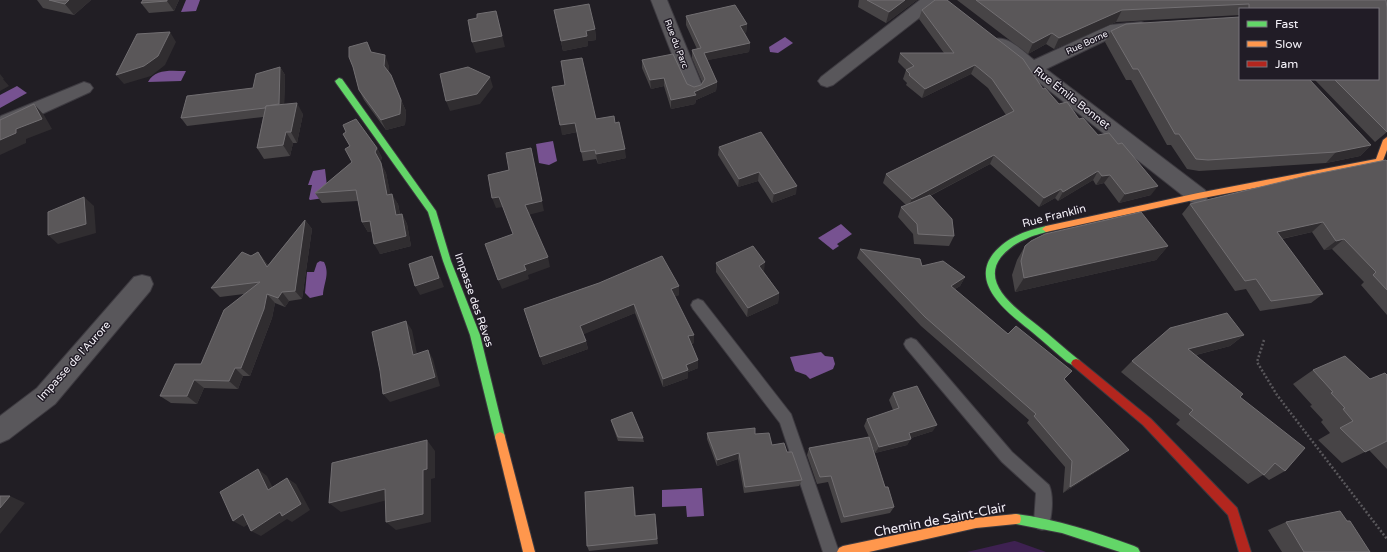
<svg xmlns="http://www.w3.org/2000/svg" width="1387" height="552" viewBox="0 0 1387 552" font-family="'Varela Round',sans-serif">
<rect width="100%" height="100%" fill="#211e24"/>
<path fill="#3e2151" d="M1015 541 1046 552H967L1014 541Z"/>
<g fill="#775291">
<path d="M186 0H200L196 11 181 12Z"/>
<path d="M785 37 793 43 778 53 770 52 769 47Z"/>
<path d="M186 71 181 81 148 82C155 68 172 71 186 71Z"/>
<path d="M17 86 27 93 0 108V95Z"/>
<path d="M553 141 557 161 549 165 539 163 536 144Z"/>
<path d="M325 169 328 195 324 198 310 200 309 199 312 185H308L313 171Z"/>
<path d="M841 224 852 234 837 244 839 246 833 250 818 238Z"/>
<path d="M320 261 324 262C330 274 324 282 323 295L310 298 305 293 307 272H314L317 263Z"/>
<path d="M821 352 825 356 833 357 835 364 833 369 810 379 806 375 795 371 790 357Z"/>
<path d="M702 488 704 516 687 517 686 506 662 507V490Z"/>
</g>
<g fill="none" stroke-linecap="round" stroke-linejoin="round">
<g stroke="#3d3a40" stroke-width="2">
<g id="lane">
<path d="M698 299 703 301 791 414 839 552H823L780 423 693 309 691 305 693 301Z"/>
<path d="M911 338 916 340 1012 452 1049 485C1054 496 1052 517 1048 528L1042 530 1036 528 1034 522 1036 493 1002 462 906 348 904 344 906 340Z"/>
</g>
</g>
<g stroke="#3d3a40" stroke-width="2">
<g id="street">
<path d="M651 0H667L703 88 700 92 694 94 688 92 685 88Z"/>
<path d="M920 0H939L937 4 833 85 827 87 821 85 818 81 821 77Z"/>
<path d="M1141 22 1147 24 1150 28 1147 32 1119 34 1046 69 1205 190 1208 196 1205 202 1198 204 1191 202 994 47 991 43 994 39C1009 35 1023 52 1034 60L1110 25Z"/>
<path d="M84 82 90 84 93 88 90 92 0 133V117L1 116Z"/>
<path d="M142 275 150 277 153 284 150 291 55 404 9 439 0 443V416L37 388 134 277Z"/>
</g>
</g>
<g stroke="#3d3a40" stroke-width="2">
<g id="fast">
<path d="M339 78 342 79 436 211 451 261 480 335 505 437 504 440 500 442 496 440 495 437 470 335 443 261 428 212 336 83 335 81Z"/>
<path d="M1046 226 1049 227 1050 229 1049 231C1041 234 1033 235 1026 239 1016 243 1008 249 1001 257 980 284 1018 310 1037 325 1051 336 1065 349 1079 360L1081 363 1079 366 1076 367 1067 362C1055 352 1044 342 1032 332 1011 315 969 285 993 254 1007 237 1025 231 1046 226Z"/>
<path d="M1016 514C1057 519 1095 532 1134 546L1138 548 1140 552H1120L1062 533 1016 524 1012 523 1011 519 1012 515Z"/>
</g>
</g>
<g stroke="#3d3a40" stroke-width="2">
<g id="slow">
<path d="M1387 137V150L1382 163 1379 164 1198 199 1046 232 1042 229 1046 226 1198 193 1376 159 1383 140Z"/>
<path d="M500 432 504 434 505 437 535 552H523L495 437 496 434Z"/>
<path d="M1016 514 1020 515 1021 519 1020 523 1016 524 976 528 869 552H837L839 548 843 546 976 518Z"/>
</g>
</g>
<g stroke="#3d3a40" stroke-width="2">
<path id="jam" d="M1076 359 1079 360 1151 419 1237 508 1251 552H1239L1228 515 1143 425 1073 366 1071 363 1073 360Z"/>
</g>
<path stroke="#5a585c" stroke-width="2.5" stroke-dasharray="2 2" stroke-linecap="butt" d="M1264 340 1257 362 1277 395 1387 539"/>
<use href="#lane" fill="#59575b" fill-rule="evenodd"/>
<use href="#street" fill="#59575b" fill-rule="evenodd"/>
<use href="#fast" fill="#63d668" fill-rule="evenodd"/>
<use href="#slow" fill="#ff974d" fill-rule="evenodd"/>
<use href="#jam" fill="#b3261e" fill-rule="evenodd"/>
</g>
<g fill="#474446">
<path d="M37 0H91L74 15 43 8Z"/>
<path d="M143 0H179L174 11 149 13 141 3Z"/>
<path d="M859 0H917L886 23 858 7Z"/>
<path d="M957 0H1387V132L1375 142 1314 79H1378V9H1240V15L1116 22 1054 49 1046 44 1028 54Z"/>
<path d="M554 10 595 29 596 40 588 41V46L563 51Z"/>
<path d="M922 10 1043 89 1059 104 1079 119 1098 135 1151 195 1119 203 1104 183 1096 185 1093 180 1058 201 1055 198 1039 207 990 164 930 196 954 236 949 246 914 244 913 234 898 217 901 207 906 205 883 183 886 174 1006 115 988 88 971 74 922 98 906 85 907 83 903 79 906 70 898 62 900 53H944L919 19Z"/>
<path d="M686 16 747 24 746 33H745L750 43 749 52 707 60 717 82 716 91 696 100 695 104 671 109 664 86 651 89 642 68V60L687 84 694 87 701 85 702 82 692 58V50L697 49 686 25Z"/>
<path d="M1111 31 1371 145 1360 156 1326 163 1199 171 1187 169 1171 145H1167L1131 80H1126L1105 42Z"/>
<path d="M371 52 389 66V73L406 111 405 125 386 130 364 100 359 90 353 67Z"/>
<path d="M280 67 285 75 284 104 303 114 297 143H293L290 156 264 159 257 148 263 117 187 126 181 118 253 88Z"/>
<path d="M596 119 615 123 626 158 598 164 596 159 583 161 577 132 562 135Z"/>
<path d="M343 134 377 148 382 158 380 162 386 173 390 194 398 204 400 214H402L407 224 411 246 380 254 372 231 368 232 362 222 358 201 322 203 315 193 352 162 350 147Z"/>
<path d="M719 147 796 194 772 203 758 181 738 187 718 155Z"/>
<path d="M1387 161V315L1361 285 1364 282 1332 249 1324 250 1312 232 1282 239 1323 294 1311 303 1260 311 1246 289 1235 291 1182 214 1190 204Z"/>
<path d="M305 220 312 229 302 299 289 301 285 307 275 303 272 318 250 376H243L238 389 204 388 197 404 171 403 160 396 201 364 244 294 220 297 211 288 251 256 258 252 268 265Z"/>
<path d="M1025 246H1168L1156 260 1015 292 1012 275 1017 260Z"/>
<path d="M860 249 965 277 960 286 955 289 1008 334 1065 379 1121 456 1063 493 1065 467 1027 423 1029 420 921 326 857 258Z"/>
<path d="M716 263 764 272 779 293 778 303 747 317 716 272Z"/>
<path d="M599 283 679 286V295L675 296 694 343 691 344 698 360V368L688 372V378L663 387 635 313 583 334 586 341 588 349 543 365 524 309Z"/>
<path d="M1244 335 1230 346 1196 355 1240 397 1285 471 1269 480 1263 475 1248 484 1176 424 1180 420 1121 372 1132 361Z"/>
<path d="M1313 370 1370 379 1387 375V469L1369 450 1342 463 1318 440 1330 433 1321 422 1323 420 1310 406 1312 405 1293 384Z"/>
<path d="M893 393 933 431 911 438 907 445 875 453 871 443 885 487 894 507 890 513 841 523 828 482 817 484 807 455 809 448 869 437 864 426 867 419 893 410 889 400Z"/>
<path d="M611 420 643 438 644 442 618 441 612 424Z"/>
<path d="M707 433 755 434 772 445 802 480 799 486 744 493 738 459 717 466 707 439Z"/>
<path d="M634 493 636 516 655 514 658 544 589 551 587 546Z"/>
<path d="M1347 521 1370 552H1282L1268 530 1286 522Z"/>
</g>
<g fill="#302d30">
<path d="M69 0H91L74 15 65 4Z"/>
<path d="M167 0H179L174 11 167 1Z"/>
<path d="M905 0H917L886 23 889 12Z"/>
<path d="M1122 10 1116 22 1054 49 1059 38Z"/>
<path d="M499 22 505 47 476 53 472 42Z"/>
<path d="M747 24 746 33 740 35V26Z"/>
<path d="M595 29 596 40 588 41V46L563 51 561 41 586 31Z"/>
<path d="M170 32 176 42 165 65 151 76 124 84 116 75Z"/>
<path d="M1052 33 1046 44 1028 54 1033 43Z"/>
<path d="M750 43 749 52 704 61V53Z"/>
<path d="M385 55 389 66V77L384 66Z"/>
<path d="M975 65 971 74 922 98 925 89Z"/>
<path d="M280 67 285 75 284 114 279 106Z"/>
<path d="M0 74 4 79H3L9 86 0 91Z"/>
<path d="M490 77 493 87 480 104 450 111 446 101Z"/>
<path d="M664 78V86L651 89 650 80Z"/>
<path d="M717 82 716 91 696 100 695 104 671 109V100L694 92Z"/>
<path d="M401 100 406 111 405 125 386 130 381 120Z"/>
<path d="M297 103 303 114 297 143 291 132Z"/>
<path d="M34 104 44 115 52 129 26 139V143L0 155V140L16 129Z"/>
<path d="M575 123 577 132 562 135 560 125Z"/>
<path d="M286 132 293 143 290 156 283 145Z"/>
<path d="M1371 145 1360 156 1326 163 1336 152Z"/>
<path d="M377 148 382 158 380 163 375 152Z"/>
<path d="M531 148 544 211 528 215 525 205Z"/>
<path d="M625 149 626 158 598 164 596 154Z"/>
<path d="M994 155 990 164 908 207 912 199Z"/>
<path d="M381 163 386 173 393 205 387 195Z"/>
<path d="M1098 171 1093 180 1058 201 1063 192Z"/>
<path d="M759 172 758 181 738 187 739 179Z"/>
<path d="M1110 175 1104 183 1096 185 1102 176Z"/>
<path d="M797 186 796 194 772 203 774 194Z"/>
<path d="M1158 186 1151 195 1119 203 1125 194Z"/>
<path d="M1061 189 1055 198 1039 207 1044 198Z"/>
<path d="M392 194 398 204 402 225 396 215Z"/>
<path d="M84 197 94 206 96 233 58 244 48 235Z"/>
<path d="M499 197 503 207 496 208 492 198Z"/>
<path d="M402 214 407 224 411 246 380 254 374 244Z"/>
<path d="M305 220 312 229 302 299 295 291Z"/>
<path d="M370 221 376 231 368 232 362 222Z"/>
<path d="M1323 222 1312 232 1267 242 1277 232Z"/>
<path d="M1344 239 1332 249 1324 250 1336 241Z"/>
<path d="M1168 246 1156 260 1015 292 1024 278Z"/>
<path d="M258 252 265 261 274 276 267 267Z"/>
<path d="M432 256 436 266 444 287 420 295 415 286Z"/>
<path d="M548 257 550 267 528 275 529 279 502 289 498 280 524 265Z"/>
<path d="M765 262 764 272 759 266Z"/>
<path d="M965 277 960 286 946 294 951 286Z"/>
<path d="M679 286V295L672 298 671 289Z"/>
<path d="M282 292 289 301 285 307 278 298Z"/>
<path d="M779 293 778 303 747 317 748 308Z"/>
<path d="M267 294 275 303 272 318 250 376 241 368Z"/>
<path d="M634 304 635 313 582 335 580 326Z"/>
<path d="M406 321 412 330 419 363 413 355Z"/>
<path d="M694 335V343L688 344V336Z"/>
<path d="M1244 335 1230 346 1176 360 1188 349Z"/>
<path d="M586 341 588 349 543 365 540 357Z"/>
<path d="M428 350 433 359 440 386 390 402 383 394Z"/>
<path d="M698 360V368L688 372V378L663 387V379L686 365Z"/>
<path d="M235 368 243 376 238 389 229 381Z"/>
<path d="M194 380 204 388 197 404 187 396Z"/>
<path d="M937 425 933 431 905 440 909 433Z"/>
<path d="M911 439 907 445 875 453 879 447Z"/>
<path d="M427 440 435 451V478L431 479V522L396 530 386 522 423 470Z"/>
<path d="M1129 450 1121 456 1063 493 1070 487Z"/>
<path d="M739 453 738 459 717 466V460Z"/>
<path d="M258 469 267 476 277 496 268 490Z"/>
<path d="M287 478 296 484 310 510 292 522 287 519 261 536 251 531Z"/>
<path d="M633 487 634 493 636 521 635 516Z"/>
<path d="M385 489 395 498 341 512 329 503Z"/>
<path d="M10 496 25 503 0 534V508Z"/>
<path d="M243 514 253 521 244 527 233 521Z"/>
</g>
<g fill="#5a5759" stroke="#726f72">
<path d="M49 0H69L65 4Z"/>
<path d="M143 0H167V1L141 3Z"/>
<path d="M867 0H905L889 12Z"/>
<path d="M935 0H947L1023 59 1043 89 1045 88 1059 104 1067 102 1079 119 1083 118 1098 135 1109 133 1118 144 1122 143 1158 186 1125 194 1110 175 1102 176 1098 171 1063 192 1061 189 1044 198 994 155 912 199 886 174 1014 111 992 79 975 65 925 89 909 75 910 74 906 70 914 66 900 53H954L922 10Z"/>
<path d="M976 0H1386L1387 8V132L1334 79H1378V9H1249V4L1122 10 1059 38 1052 33 1033 43Z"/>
<path d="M589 4 595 29 586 31 587 36 561 41 554 10Z"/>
<path d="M735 5 747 24 740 26 750 43 704 53 717 82 694 92 696 95 671 100 664 78 650 80 642 60 673 54 687 84 694 87 701 85 705 79 692 50 701 48 686 16Z"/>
<path d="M496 11 502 36 472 42 468 20 477 18V14Z"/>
<path d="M1240 17V79H1309L1371 145 1336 152 1208 160 1196 159 1179 134H1175L1138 69H1133L1111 31 1126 24Z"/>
<path d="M170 32 158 56 144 66 116 75 137 34Z"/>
<path d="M367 42 371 52 385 55 384 66 391 75 401 100 400 114 381 120 359 90 353 67 349 57V47Z"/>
<path d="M582 58 596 119 614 116 615 123 619 122 625 149 596 154 595 150 581 152 575 123 560 125 552 87 565 85 561 61Z"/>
<path d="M280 67 279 104 266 106 265 108 181 118 187 96 253 88 256 74Z"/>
<path d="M468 67 490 77 477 94 446 101 440 74Z"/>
<path d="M297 103 291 132H286L283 145 257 148 266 106Z"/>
<path d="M34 104 42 119 16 129V133L0 140V120Z"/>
<path d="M356 119 377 148 375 152 381 163 387 195 392 194 396 215 402 214 406 236 374 244 370 221 362 222 356 190 315 193 352 162 345 149 350 146 343 134 346 132 343 125Z"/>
<path d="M761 132 797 186 774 194 759 172 739 179 719 147Z"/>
<path d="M531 148 542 201 525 205 548 257 524 265 526 270 498 280 485 244 513 234 499 197 492 198 488 175 509 170 506 153Z"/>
<path d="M1386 160 1387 161V290L1373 275 1376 272 1344 239 1336 241 1323 222 1277 232 1323 294 1271 301 1256 279 1245 281 1190 204 1306 176Z"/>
<path d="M930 195 952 219 954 236 918 234 917 224 901 207Z"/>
<path d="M84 197 86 224 48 235V212Z"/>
<path d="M1141 212 1168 246 1024 278 1021 261 1025 246 1031 241 1045 234Z"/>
<path d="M305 220 295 291 282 292 278 298 267 294 264 309 241 368H235L229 381 194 380 187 396H160L175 364H201L224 310 260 282 211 288 242 252 251 256 258 252 267 267Z"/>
<path d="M753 246 765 262 759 266 779 293 748 308 716 263Z"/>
<path d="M860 249 920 259 922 266 943 261 965 277 951 286 1008 334 1016 326 1072 371 1064 379 1129 450 1070 487 1072 461 1034 416 1036 414 925 317Z"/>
<path d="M432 256 439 278 415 286 409 264Z"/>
<path d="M662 256 679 286 671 289 694 335 688 336 698 360 686 365 688 370 663 379 634 304 580 326 586 341 540 357 524 309 599 283Z"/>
<path d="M1227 313 1244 335 1188 349 1243 394 1240 397 1305 448 1285 471 1275 463 1264 475 1189 414 1193 410 1132 361 1170 328Z"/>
<path d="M406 321 413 355 428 350 435 377 383 394 380 371 372 332Z"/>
<path d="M1345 356 1370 379 1385 373 1387 375V441L1365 452 1340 428 1353 421 1343 409 1345 408 1331 393 1333 392 1313 370Z"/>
<path d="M917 386 937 425 909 433 911 439 879 447 867 419 899 408 893 393Z"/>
<path d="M632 412 643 438 618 437 611 420Z"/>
<path d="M755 428V434L769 433 772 445 784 443 787 452H792L802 480 745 487 739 453 717 460 707 433Z"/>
<path d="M869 437 885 487H888L894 507 844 517 831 476 820 477 809 448Z"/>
<path d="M427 440V469L423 470V514L386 522 385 489 329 503 332 463Z"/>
<path d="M258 469 268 490 287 478 301 504 282 516 280 512 251 531 243 514 233 521 220 492Z"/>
<path d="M633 487 635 516 655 514 657 539 587 546 585 492Z"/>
<path d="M0 496H10L0 508Z"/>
<path d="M1340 511 1347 521H1350L1370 552H1304L1286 522Z"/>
</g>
<g text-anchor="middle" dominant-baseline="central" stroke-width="3" stroke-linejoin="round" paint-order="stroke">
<g font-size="9" fill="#f5f2f9" stroke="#211c26">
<text transform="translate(1087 43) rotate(-25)">Rue Borne</text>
<text transform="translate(676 44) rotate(69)">Rue du Parc</text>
</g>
<g font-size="11" fill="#f5f2f9" stroke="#211c26">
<text transform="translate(1072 98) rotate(38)">Rue Émile Bonnet</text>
<text transform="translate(1054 216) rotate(-14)">Rue Franklin</text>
<text transform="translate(474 300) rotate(71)">Impasse des Rêves</text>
<text transform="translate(74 361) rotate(-48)">Impasse de l'Aurore</text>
</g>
<g font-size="13" fill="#f5f2f9" stroke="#211c26">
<text transform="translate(940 520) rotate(-11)">Chemin de Saint-Clair</text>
</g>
</g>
<rect x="1239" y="8" width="140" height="72" fill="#211c26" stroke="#76727a"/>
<rect x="1247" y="21" width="20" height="6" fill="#63d668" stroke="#76727a"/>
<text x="1275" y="28" font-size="12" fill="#f5f2f9">Fast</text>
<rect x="1247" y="41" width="20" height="6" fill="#ff974d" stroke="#76727a"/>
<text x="1275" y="48" font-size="12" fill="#f5f2f9">Slow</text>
<rect x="1247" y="61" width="20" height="6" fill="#b3261e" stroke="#76727a"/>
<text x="1275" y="68" font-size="12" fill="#f5f2f9">Jam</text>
</svg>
